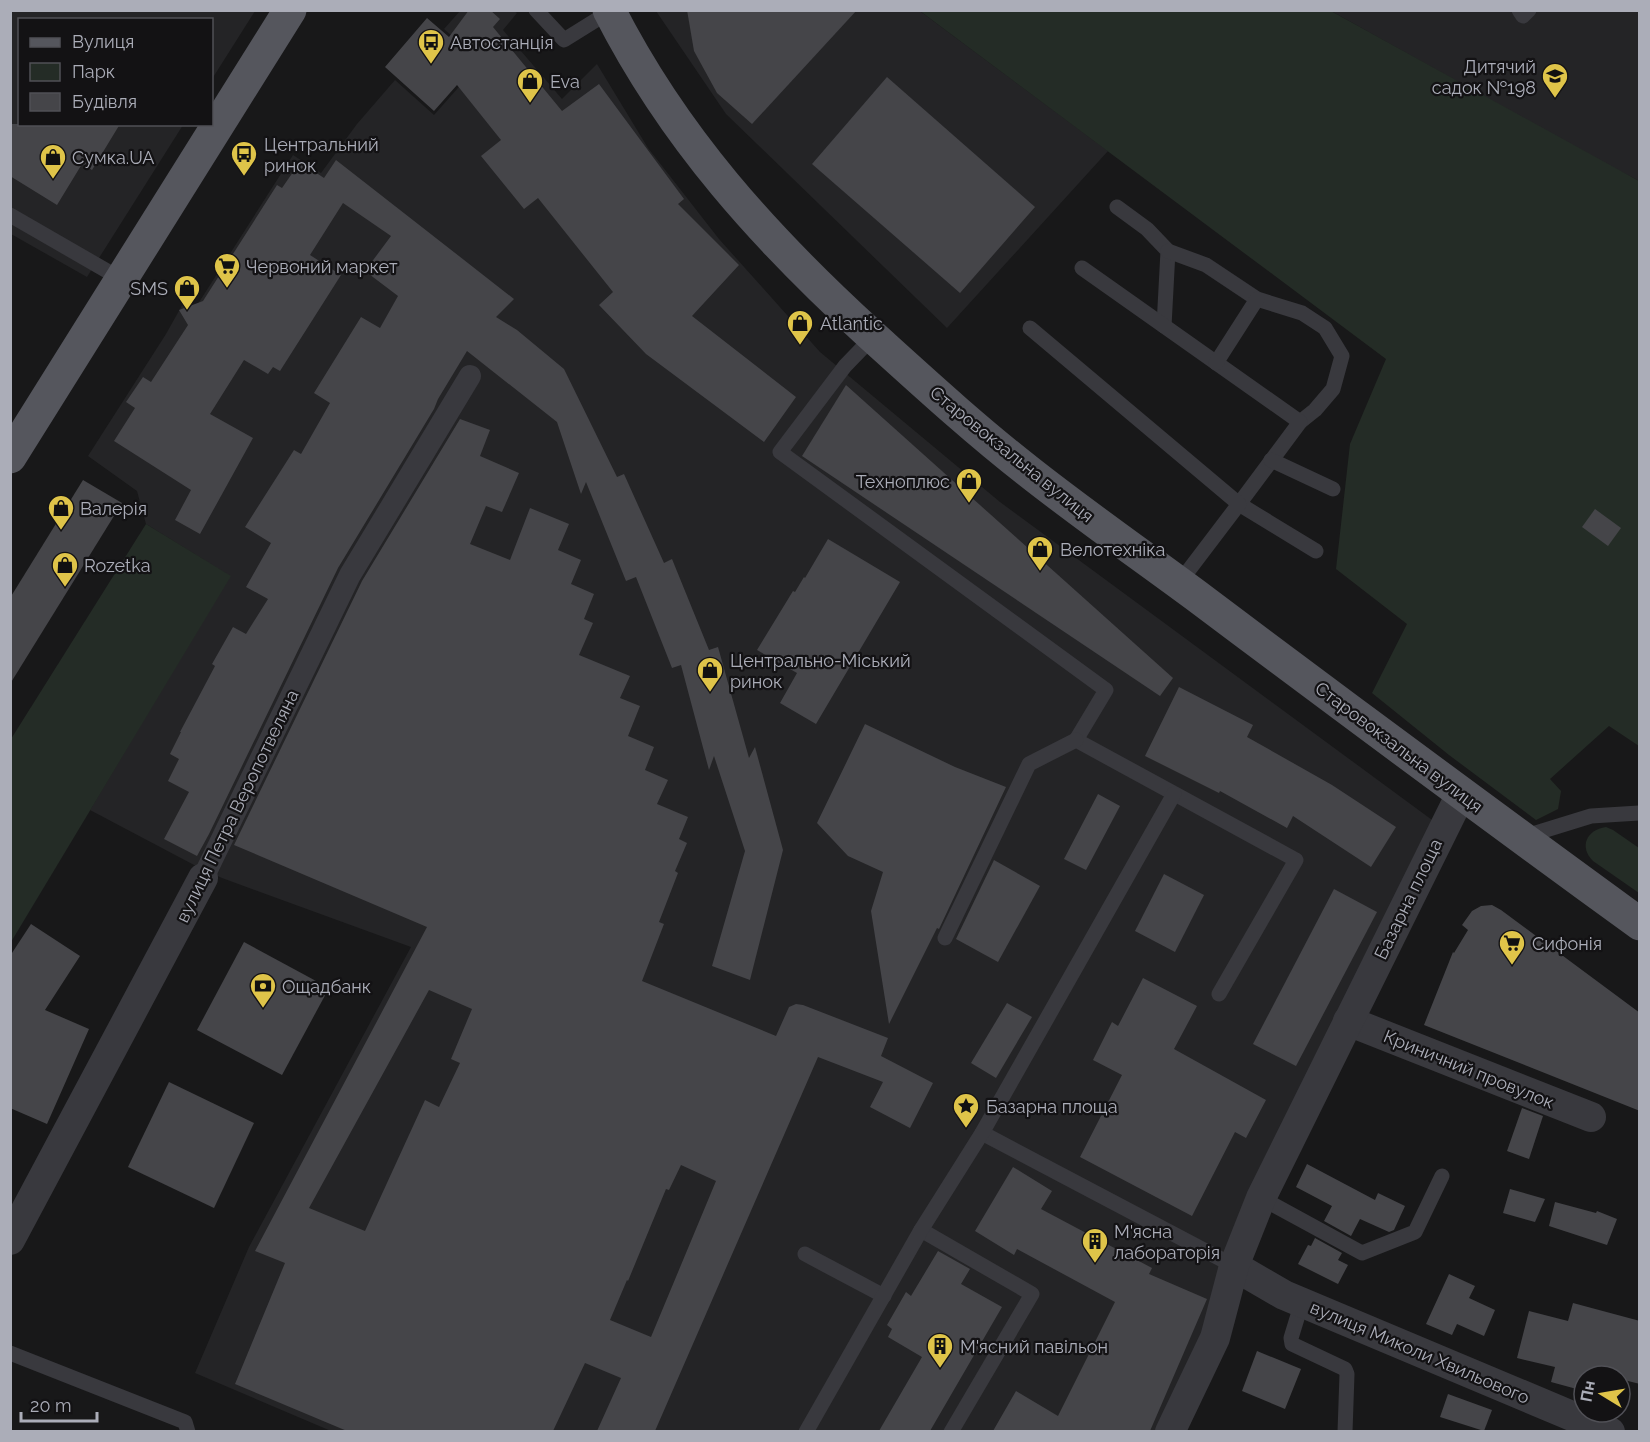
<svg xmlns="http://www.w3.org/2000/svg" width="1650" height="1442" viewBox="0 0 1650 1442" font-family="Raleway,sans-serif">
<rect width="100%" height="100%" fill="#181819"/>
<g fill="#242426">
<path d="M513 10 517 13 503 30 562 99 597 64 648 148 719 239 820 352 1000 502 1443 828 1170 1431H331L195 1373 249 1247 411 947 222 878 196 866 90 810 230 576 146 524 137 491 88 456 166 334 184 302 196 307 293 155 321 173 357 124 395 80 434 115 481 62 444 29 460 11Z"/>
<path d="M11 11H255L212 79V20H20V124L183 125 87 277 11 234Z"/>
<path d="M656 11H920L1108 151 947 328 726 114Z"/>
<path d="M1331 11H1639V181L1600 161Z"/>
</g>
<g fill="#242c26">
<path d="M920 11H1331L1639 181V746L1609 726 1550 779 1561 791 1558 809 1536 820 1449 755 1372 693 1407 624 1336 569 1350 444 1386 359Z"/>
<path d="M146 524 231 576 11 942V739Z"/>
<path d="M1606 827 1613 830 1639 848V893L1593 861C1579 847 1586 830 1606 827Z"/>
</g>
<g fill="#454549" fill-rule="evenodd">
<path d="M469 10H490L500 19 493 27 562 111 599 84 684 199 678 204 739 265 692 316 796 397 764 442 646 354 599 305 613 292 538 198 524 209 481 156 501 140 457 85 434 111 385 67 427 18 449 37Z"/>
<path d="M687 10H857L752 124 717 93 694 51Z"/>
<path d="M887 77 1035 207 960 293 812 164Z"/>
<path d="M10 124H120L92 170 82 164 57 205 10 176Z"/>
<path d="M336 160 514 299 496 317 517 330 564 369 617 477 624 474 664 563 672 559 709 650 718 647 749 758 755 747 783 850 750 980 712 966 745 851 714 756 709 770 681 665 672 668 636 577 626 581 586 482 581 494 557 422 467 351 438 399 434 409 338 568 209 834 197 856 164 839 189 792 168 781 179 759 170 754 181 732H180L215 666 212 664 233 627 246 634 268 599 246 587 271 543 245 527 294 450 301 454 330 403 314 393 361 317 380 328 398 296 365 271 391 236 343 203 310 255 341 275 280 371 273 367 268 374 244 360 210 414 253 438 200 534 175 520 191 490 114 441 135 408 126 402 143 377 151 382 188 325 179 310 203 301 277 185 282 188 300 162 324 178Z"/>
<path d="M846 385 1173 678 1160 696 802 456Z"/>
<path d="M460 419 490 430 480 456 519 473 502 512 486 506 470 544 510 560 530 508 569 524 558 550 581 560 571 584 594 594 584 619 593 623 579 655 630 676 620 698 640 706 628 736 654 747 645 770 668 780 657 804 688 817 679 839 687 843 675 871 678 873 659 922 664 924 642 981 776 1036 789 1007 796 1004 803 1005 888 1038 881 1056 933 1083 910 1128 870 1107 883 1082 818 1057 655 1431H597L621 1378 585 1363 553 1431H347L235 1384 285 1263 255 1251 427 927 234 845 362 581ZM429 990 472 1009 451 1059 460 1063 439 1107 425 1100 365 1231 309 1208ZM681 1165 716 1181 651 1337 610 1320 627 1280 628 1281 666 1189 669 1190Z"/>
<path d="M83 480 122 503 10 684V598Z"/>
<path d="M1595 509 1621 528 1608 546 1582 527Z"/>
<path d="M828 539 900 582 816 724 780 703 797 673 757 650 793 591 795 592 804 577 805 578Z"/>
<path d="M1179 687 1253 725 1247 737 1332 785 1396 827 1371 867 1293 816 1287 828 1220 791 1219 793 1145 756Z"/>
<path d="M865 724 955 767 1006 787 939 929 937 928 889 1024 871 911 883 872 848 856 817 823Z"/>
<path d="M1098 794 1120 806 1086 870 1064 859Z"/>
<path d="M994 860 1040 886 998 962 956 939Z"/>
<path d="M1164 874 1204 895 1175 952 1135 931Z"/>
<path d="M1334 889 1377 912 1296 1066 1253 1044Z"/>
<path d="M1492 905 1501 910 1640 1013V1111L1424 1025 1453 952 1454 953 1468 930 1462 925 1472 911 1481 906Z"/>
<path d="M31 924 80 956 45 1010 89 1029 47 1124 10 1108V956Z"/>
<path d="M244 942 329 988 282 1075 197 1030Z"/>
<path d="M1143 978 1197 1006 1174 1049 1266 1100 1246 1138 1235 1132 1192 1216 1080 1157 1122 1075 1093 1060 1112 1022 1118 1026Z"/>
<path d="M1007 1003 1032 1017 996 1078 971 1063Z"/>
<path d="M169 1082 254 1123 214 1208 128 1167Z"/>
<path d="M1522 1108 1543 1116 1529 1159 1507 1151Z"/>
<path d="M1307 1164 1375 1200 1378 1193 1405 1206 1394 1230 1389 1232 1360 1219 1351 1236 1324 1221 1332 1206 1296 1187Z"/>
<path d="M1013 1167 1052 1191 1041 1209 1152 1268 1149 1274 1207 1299 1150 1431H993L1016 1391 1058 1416 1115 1302 1017 1249 1014 1255 975 1231Z"/>
<path d="M1510 1189 1545 1199 1535 1222 1503 1213Z"/>
<path d="M1555 1202 1596 1213 1597 1211 1617 1219 1607 1245 1549 1226Z"/>
<path d="M1315 1238 1342 1253 1338 1260 1348 1265 1338 1284 1298 1264 1308 1245 1311 1246Z"/>
<path d="M938 1251 970 1269 961 1284 1002 1307 930 1431H879L922 1357 888 1337 892 1329 887 1325 906 1292 911 1296Z"/>
<path d="M1449 1274 1475 1286 1469 1298 1495 1310 1484 1336 1457 1324 1452 1335 1426 1324Z"/>
<path d="M1573 1303 1640 1321V1384L1620 1379V1376H1611L1594 1371 1592 1376H1584V1391L1551 1382 1555 1367 1517 1358 1529 1311 1568 1321Z"/>
<path d="M1257 1351 1301 1369 1285 1409 1242 1391Z"/>
<path d="M1448 1394 1492 1410 1484 1431 1440 1417Z"/>
</g>
<g fill="none" stroke-linecap="round" stroke-linejoin="round">
<g stroke="#39393e" stroke-width="15">
<path d="M536 10 564 40 609 12"/>
<path d="M1519 10 1523 16 1529 10"/>
<path d="M1117 207 1147 229 1168 251 1164 326"/>
<path d="M10 215 121 279"/>
<path d="M1168 251 1206 265 1257 299 1302 313 1325 328 1342 356 1333 389 1315 410 1300 422"/>
<path d="M1082 268 1300 422 1239 504 1316 551"/>
<path d="M1030 328 1239 504 1179 583"/>
<path d="M873 337 845 366 780 452 1106 690 1076 740 1296 860 1219 994"/>
<path d="M1216 363 1257 299"/>
<path d="M1271 460 1333 489"/>
<path d="M1523 837 1591 816 1639 813"/>
<path d="M945 938 1029 764 1076 740"/>
<path d="M982 1133 1234 1266"/>
<path d="M1261 1198 1362 1253 1415 1232 1442 1176"/>
<path d="M921 1230 1032 1294 951 1432"/>
<path d="M805 1254 884 1296"/>
<path d="M1302 1302 1291 1338 1292 1344 1345 1369 1347 1374 1345 1432"/>
<path d="M10 1353 185 1422 188 1432"/>
<path d="M806 1432 921 1230 982 1133 1174 794"/>
</g>
<path stroke="#39393e" stroke-width="22" d="M203 878 350 575 470 376"/>
<g stroke="#39393e" stroke-width="30">
<path d="M1348 1021 1591 1117"/>
<path d="M10 1240 203 878"/>
<path d="M1234 1266 1284 1295 1610 1432"/>
<path d="M1170 1432 1215 1338 1234 1266 1261 1198 1461 794"/>
</g>
<g stroke="#55565d" stroke-width="33">
<path d="M609 10C674 138 765 238 870 334 922 381 973 428 1028 471 1085 516 1144 557 1202 600 1347 709 1493 817 1640 924"/>
<path d="M10 457 290 10"/>
</g>
</g>
<defs>
<g id="bus-pin" transform="scale(1.35)"><path d="M0 17L-7.5 6A9.5 9.5 0 1 1 7.5 6Z" fill="#dfc449" stroke="#131214"/><path d="M-5-6H5V4H4V6H2V4H-2V6H-4V4H-5ZM-3.5-4V0h7V-4ZM-3.5 1.2v1.5H-2V1.2ZM2 1.2v1.5H3.5V1.2Z" fill="#111"/></g>
<g id="school-pin" transform="scale(1.35)"><path d="M0 17L-7.5 6A9.5 9.5 0 1 1 7.5 6Z" fill="#dfc449" stroke="#131214"/><path d="M0-5L7-2L0 1L-7-2ZM-4 1L0 2.5L4 1V4Q0 6-4 4Z" fill="#111"/></g>
<g id="shop-pin" transform="scale(1.35)"><path d="M0 17L-7.5 6A9.5 9.5 0 1 1 7.5 6Z" fill="#dfc449" stroke="#131214"/><path d="M-5-2.5h2.3a2.7 3.5 0 0 1 5.4 0H5L5.5 6h-11ZM-1.5-2.5h3a1.5 2.3 0 0 0-3 0Z" fill="#111"/></g>
<g id="supermarket-pin" transform="scale(1.35)"><path d="M0 17L-7.5 6A9.5 9.5 0 1 1 7.5 6Z" fill="#dfc449" stroke="#131214"/><path d="M-6-5.5h2.5l.6 2H6L4.5 2H-2.5L-4.4-4H-6ZM-1.5 3.2a1.3 1.3 0 1 0 .1 0ZM3 3.2a1.3 1.3 0 1 0 .1 0Z" fill="#111"/></g>
<g id="bank-pin" transform="scale(1.35)"><path d="M0 17L-7.5 6A9.5 9.5 0 1 1 7.5 6Z" fill="#dfc449" stroke="#131214"/><path d="M-6-4H6V4H-6ZM0-2.3a2.3 2.3 0 1 0 0 4.6a2.3 2.3 0 1 0 0-4.6Z" fill="#111"/></g>
<g id="sight-pin" transform="scale(1.35)"><path d="M0 17L-7.5 6A9.5 9.5 0 1 1 7.5 6Z" fill="#dfc449" stroke="#131214"/><path d="M0-6L1.8-2.2L6-1.7L2.9 1.2L3.7 5.4L0 3.3L-3.7 5.4L-2.9 1.2L-6-1.7L-1.8-2.2Z" fill="#111"/></g>
<g id="building-pin" transform="scale(1.35)"><path d="M0 17L-7.5 6A9.5 9.5 0 1 1 7.5 6Z" fill="#dfc449" stroke="#131214"/><path d="M-4-6H4V6H1V3H-1V6H-4ZM-2.5-4.3h1.7v1.8h-1.7ZM.8-4.3h1.7v1.8H.8ZM-2.5-1h1.7V.8h-1.7ZM.8-1h1.7V.8H.8Z" fill="#111"/></g>
</defs>
<g fill-rule="evenodd">
<use href="#bus-pin" x="431" y="42"/>
<use href="#school-pin" x="1555" y="76"/>
<use href="#shop-pin" x="530" y="81"/>
<use href="#bus-pin" x="244" y="154"/>
<use href="#shop-pin" x="53" y="157"/>
<use href="#supermarket-pin" x="227" y="266"/>
<use href="#shop-pin" x="187" y="288"/>
<use href="#shop-pin" x="800" y="323"/>
<use href="#shop-pin" x="969" y="481"/>
<use href="#shop-pin" x="61" y="508"/>
<use href="#shop-pin" x="1040" y="549"/>
<use href="#shop-pin" x="65" y="565"/>
<use href="#shop-pin" x="710" y="670"/>
<use href="#supermarket-pin" x="1512" y="943"/>
<use href="#bank-pin" x="263" y="986"/>
<use href="#sight-pin" x="966" y="1106"/>
<use href="#building-pin" x="1095" y="1241"/>
<use href="#building-pin" x="940" y="1346"/>
</g>
<g text-anchor="middle" dominant-baseline="central" stroke-width="4.5" stroke-linejoin="round" paint-order="stroke">
<g font-size="18" fill="#abadb8" stroke="#131214" text-anchor="start">
<text x="450" y="42">Автостанція</text>
<text x="1536" y="66" text-anchor="end">Дитячий<tspan x="1536" dy="21">садок №198</tspan></text>
<text x="550" y="81">Eva</text>
<text x="264" y="144">Центральний<tspan x="264" dy="21">ринок</tspan></text>
<text x="72" y="157">Сумка.UA</text>
<text x="246" y="266">Червоний маркет</text>
<text x="168" y="288" text-anchor="end">SMS</text>
<text x="820" y="323">Atlantic</text>
<text x="950" y="481" text-anchor="end">Техноплюс</text>
<text x="80" y="508">Валерія</text>
<text x="1060" y="549">Велотехніка</text>
<text x="84" y="565">Rozetka</text>
<text x="730" y="660">Центрально-Міський<tspan x="730" dy="21">ринок</tspan></text>
<text x="1532" y="943">Сифонія</text>
<text x="282" y="986">Ощадбанк</text>
<text x="986" y="1106">Базарна площа</text>
<text x="1114" y="1231">М'ясна<tspan x="1114" dy="21">лабораторія</tspan></text>
<text x="960" y="1346">М'ясний павільон</text>
</g>
<g font-size="18" fill="#abadb8" stroke="#131214">
<text transform="translate(1012 454) rotate(39)">Старовокзальна вулиця</text>
<text transform="translate(1399 747) rotate(37)">Старовокзальна вулиця</text>
<text transform="translate(237 806) rotate(-64)">вулиця Петра Веропотвеляна</text>
<text transform="translate(1408 899) rotate(-64)">Базарна площа</text>
<text transform="translate(1469 1069) rotate(22)">Криничний провулок</text>
<text transform="translate(1420 1352) rotate(23)">вулиця Миколи Хвильового</text>
</g>
</g>
<rect width="1650" height="1442" fill="none" stroke="#abadb8" stroke-width="24"/>
<rect x="18" y="18" width="195" height="108" fill="#131214" stroke="#505056" stroke-width="1.5"/>
<rect x="30" y="38" width="30" height="9" fill="#55565d" stroke="#505056" stroke-width="1.5"/>
<text x="72" y="48" font-size="18" fill="#abadb8">Вулиця</text>
<rect x="30" y="63" width="30" height="18" fill="#242c26" stroke="#505056" stroke-width="1.5"/>
<text x="72" y="78" font-size="18" fill="#abadb8">Парк</text>
<rect x="30" y="93" width="30" height="18" fill="#454549" stroke="#505056" stroke-width="1.5"/>
<text x="72" y="108" font-size="18" fill="#abadb8">Будівля</text>
<g transform="translate(1602 1394) rotate(281)"><circle r="28" fill="#131214" stroke="#505056" stroke-width="1.5"/>
<path d="M0-4.5L10 22L0 15L-10 22Z" fill="#dfc449"/>
<text y="-9" font-size="16" font-weight="bold" text-anchor="middle" fill="#abadb8">Пн</text>
</g>
<path d="M21 1412v9h76v-9" fill="none" stroke="#abadb8" stroke-width="3"/>
<text x="30" y="1412" font-size="18" fill="#abadb8" stroke="#131214" stroke-width="4.5" paint-order="stroke">20 m</text>
</svg>
